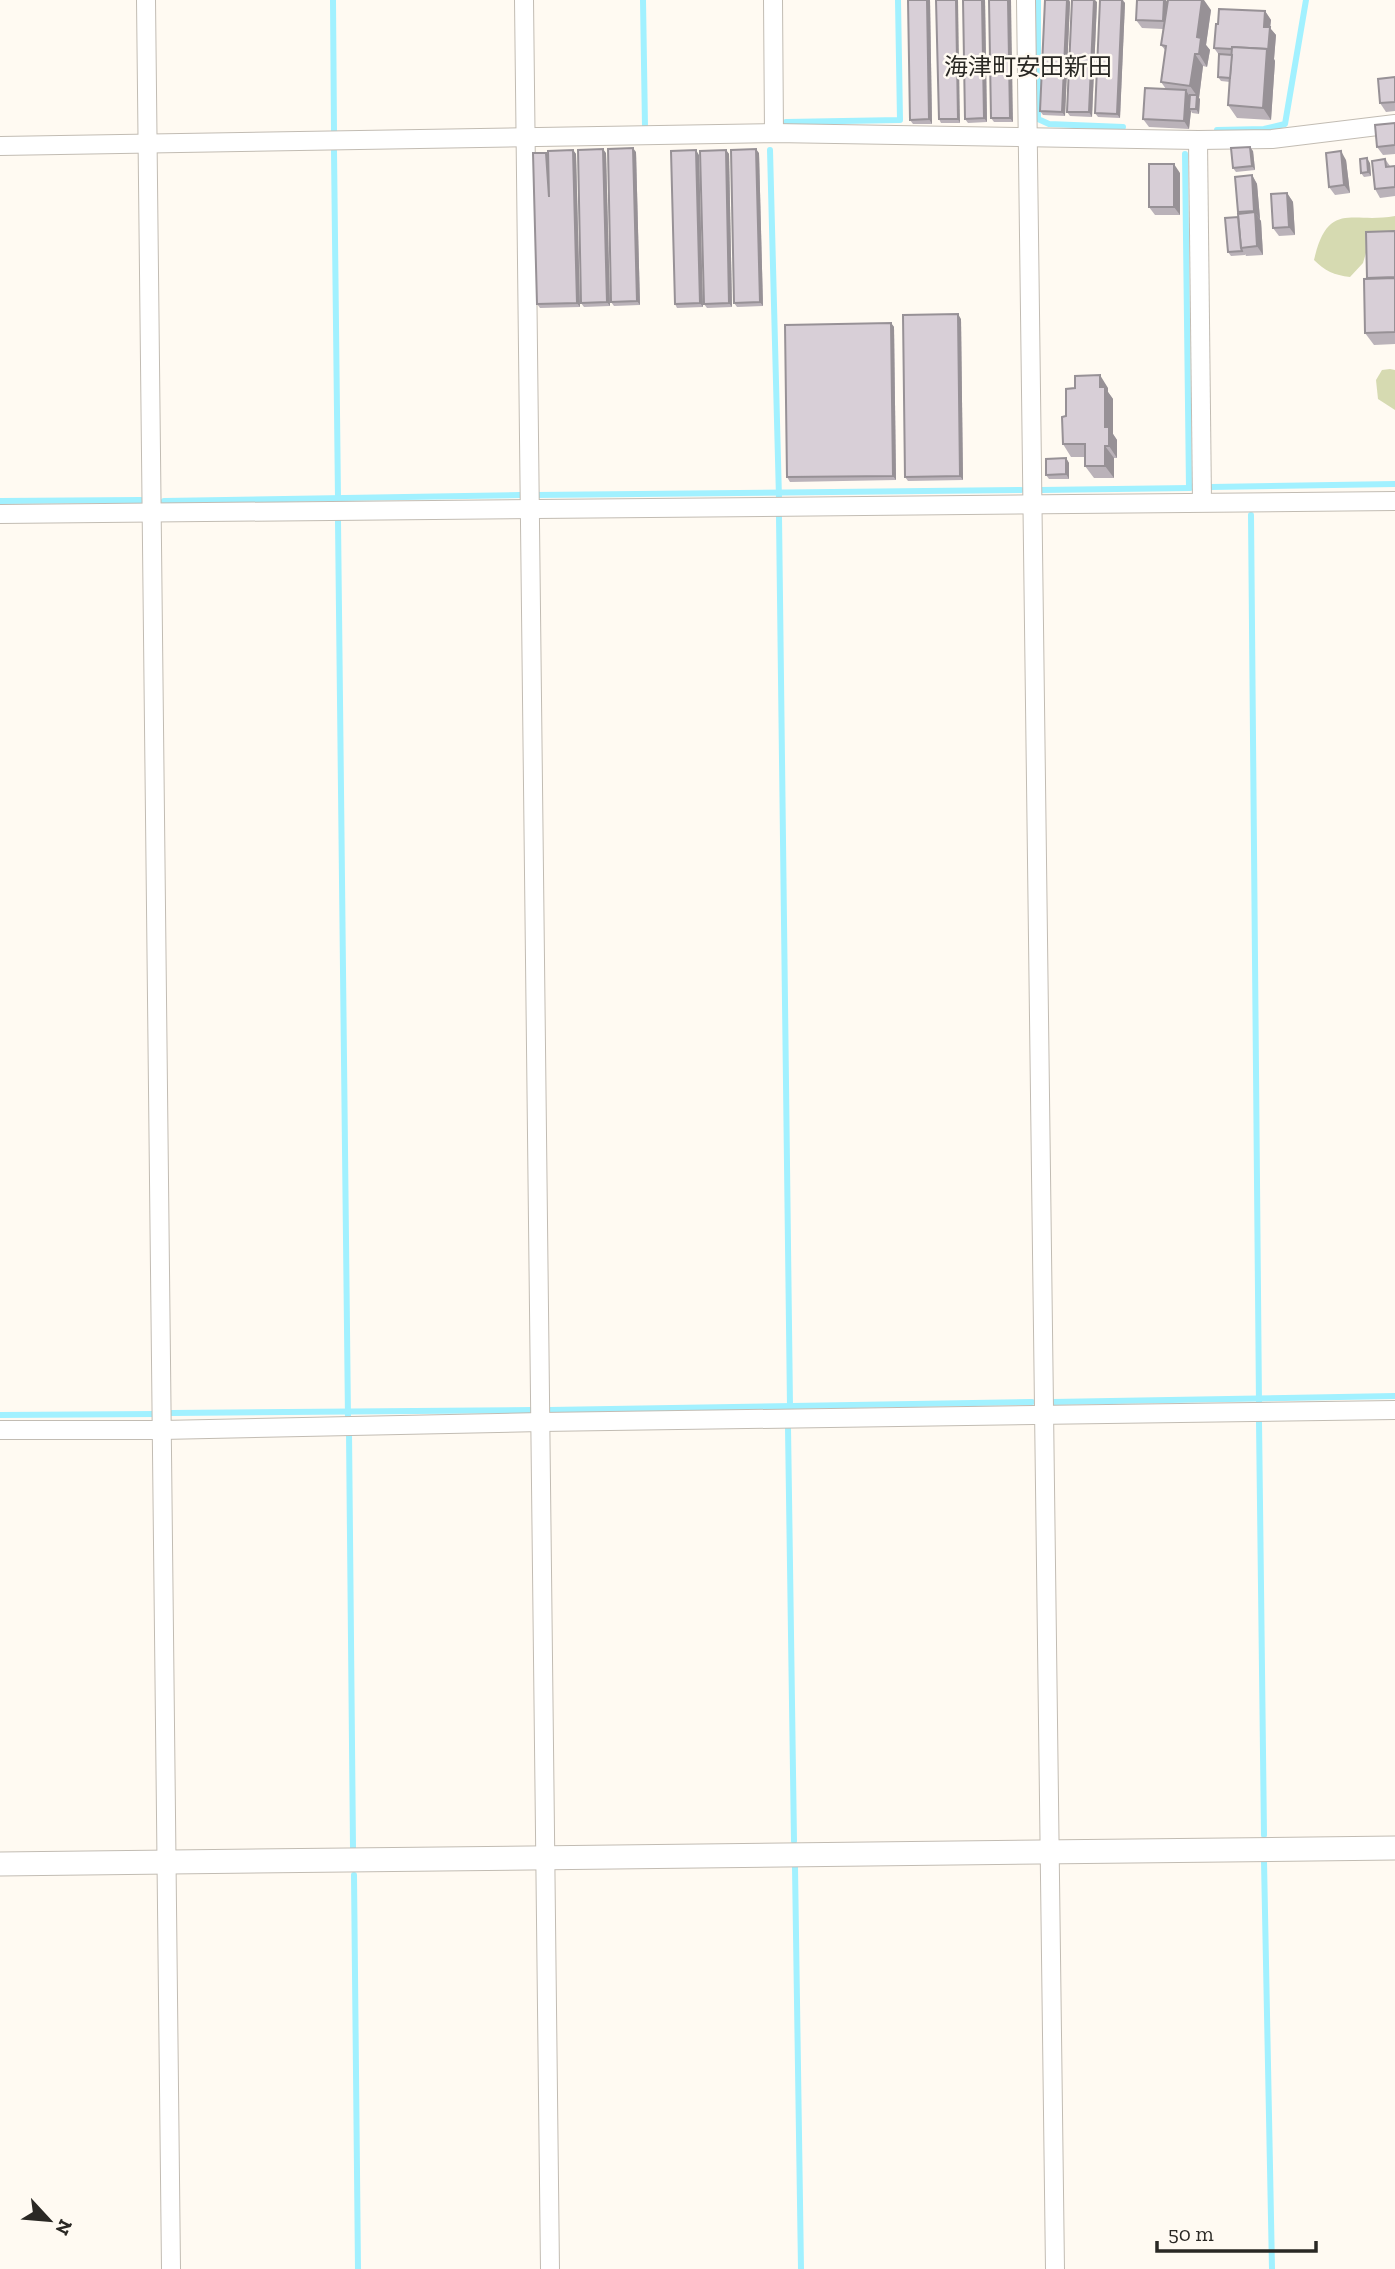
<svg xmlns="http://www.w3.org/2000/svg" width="1395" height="2269" viewBox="0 0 1395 2269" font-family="'Zilla Slab','Noto Sans JP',serif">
<rect width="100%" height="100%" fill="#fffaf2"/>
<g fill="#d6dab1">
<path d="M1395 216V234L1371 236 1363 263 1350 277C1334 275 1325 271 1314 260 1328 200 1351 224 1395 216Z"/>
<path d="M1390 369 1395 370V410L1378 399 1376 380 1382 370Z"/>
</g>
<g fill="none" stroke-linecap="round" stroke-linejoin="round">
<g stroke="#a2f1ff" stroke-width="6">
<path d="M333 0 334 131"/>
<path d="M643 0 645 127"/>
<path d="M1038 0V119L1049 124 1123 127"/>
<path d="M786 122 900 120 898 0"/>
<path d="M1217 130 1264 129 1285 124 1306 0"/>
<path d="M770 150 779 498"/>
<path d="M334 151 338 498"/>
<path d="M1185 154 1189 488"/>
<path d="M1211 487 1395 484"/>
<path d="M1041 490 1190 488"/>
<path d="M536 495 1021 490"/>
<path d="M0 501 141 500"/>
<path d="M164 501 520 495"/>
<path d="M1251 515 1259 1403"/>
<path d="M779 517 790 1406"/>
<path d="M338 521 348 1418"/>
<path d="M1052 1402 1395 1396"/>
<path d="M549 1410 1032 1402"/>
<path d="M172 1413 533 1410"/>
<path d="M0 1415 156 1414"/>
<path d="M1259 1421 1264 1835"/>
<path d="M788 1427 794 1841"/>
<path d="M349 1432 353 1848"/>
<path d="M1264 1861 1272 2269"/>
<path d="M795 1867 801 2269"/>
<path d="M354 1875 358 2269"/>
</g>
<g stroke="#c2bcb3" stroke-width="20">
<g id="minor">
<path d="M146 0 171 2269"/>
<path d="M524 0 550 2269"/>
<path d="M773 0 774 133"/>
<path d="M1026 0 1055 2269"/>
<path d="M1198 140 1202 502"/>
<path d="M0 146 774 133 1198 140 1272 139 1395 124"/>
<path d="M0 514 1395 501"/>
<path d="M0 1430H162L541 1422 1395 1410"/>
</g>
</g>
<g stroke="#c2bcb3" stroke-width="25">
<path id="tertiary" d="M0 1864 1395 1848"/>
</g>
<use href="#minor" stroke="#fff" stroke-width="18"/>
<use href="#tertiary" stroke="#fff" stroke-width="23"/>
</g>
<g fill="#bab2b9">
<path d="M908 0H930L932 124H913L910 120Z"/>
<path d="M936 0 960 123H941L939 119Z"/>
<path d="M963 0H985L987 122 968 123 965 119Z"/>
<path d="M989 0 1013 122H994L991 118Z"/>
<path d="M1045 0H1069L1070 2 1065 116 1043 115 1040 111Z"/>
<path d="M1100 0H1123L1125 3 1120 118 1098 117 1095 113Z"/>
<path d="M1097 2 1092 117 1070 116 1067 112Z"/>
<path d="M1167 2 1211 10 1206 45 1210 50 1207 67 1203 66 1199 98 1200 99 1199 114 1192 113 1191 111 1189 129 1149 127 1143 119 1166 89 1161 82 1166 51 1161 45 1163 29 1142 28 1136 20Z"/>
<path d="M1265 11 1271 20 1270 28 1276 35 1274 59 1275 61 1271 120 1237 118 1228 105 1230 82 1221 81 1218 77 1219 55 1214 48 1218 24Z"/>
<path d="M1395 77V111L1386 112 1380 103Z"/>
<path d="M1395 123V154L1383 155 1377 147Z"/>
<path d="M573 150 576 154 580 307 540 308 537 304 546 153 548 155Z"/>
<path d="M726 150 729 154 732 307 707 308 704 304Z"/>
<path d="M1253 151 1255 170 1236 172 1233 168Z"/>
<path d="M636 152 640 305 614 306 611 302Z"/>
<path d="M606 153 610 306 584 307 581 303Z"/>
<path d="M759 153 763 306 737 307 734 303Z"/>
<path d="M699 155 703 307 677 308 675 304Z"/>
<path d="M1385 159 1390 166H1395V196L1380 198 1375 189Z"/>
<path d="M1346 160 1350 193 1335 195 1329 187Z"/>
<path d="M1370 163 1371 176 1364 177 1361 173Z"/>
<path d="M1180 173V215H1155L1149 207Z"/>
<path d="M1252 175 1257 184 1260 219H1259L1261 221 1263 255 1246 256 1245 254V255L1231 256 1228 252 1239 214 1238 212Z"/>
<path d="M1287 193 1293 202 1295 235 1279 236 1273 228Z"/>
<path d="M1395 231V344L1374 345 1365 333 1368 279Z"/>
<path d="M961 319 963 480 908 481 905 477Z"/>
<path d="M891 323 894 327 896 480 790 482 787 477Z"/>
<path d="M1108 388V392L1113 399V434L1117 440V458H1114V478H1094L1085 466V457H1071L1063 444 1066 416Z"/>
<path d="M1066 458 1069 463V479H1049L1046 475Z"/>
</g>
<g fill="#979196">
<path d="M927 0H930L932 124 929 119Z"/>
<path d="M956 0H958L960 123 958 119Z"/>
<path d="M982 0H985L987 122 984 118Z"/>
<path d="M1008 0H1011L1013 122 1010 118Z"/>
<path d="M1067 0H1069L1070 2 1065 116 1062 112Z"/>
<path d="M1094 0H1095L1097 2 1092 117 1089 112Z"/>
<path d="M1122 0 1125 3 1120 118 1117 114Z"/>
<path d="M1164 0H1166L1170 6 1169 29 1163 21Z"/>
<path d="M1202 0H1204L1211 10 1206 45 1210 50 1207 67 1199 54 1197 37Z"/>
<path d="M1265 11 1271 20 1270 28 1276 35 1274 59 1275 61 1271 120 1263 108 1267 49 1264 27Z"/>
<path d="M1195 54 1203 66 1199 98 1200 99 1199 114 1196 109 1197 96 1190 86Z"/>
<path d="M1186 90 1191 99 1189 109 1191 111 1189 129 1184 121Z"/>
<path d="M1250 147 1253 151 1255 170 1252 166Z"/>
<path d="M633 148 636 152 640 305 637 301Z"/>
<path d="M603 149 606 153 610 306 607 302Z"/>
<path d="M756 149 759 153 763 306 760 302Z"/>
<path d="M573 150 576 154 580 307 577 303Z"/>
<path d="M696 150 699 155 703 307 700 303Z"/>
<path d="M726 150 729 154 732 307 729 303Z"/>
<path d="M1341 151 1346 160 1350 193 1344 185Z"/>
<path d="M1367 158 1370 163 1371 176 1368 172Z"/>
<path d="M1174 164 1180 173V215L1174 207Z"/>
<path d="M1252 175 1257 184 1260 219 1254 211Z"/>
<path d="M1287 193 1293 202 1295 235 1289 227Z"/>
<path d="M1255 212 1261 221 1263 255 1257 246Z"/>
<path d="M958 314 961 319 963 480 960 476Z"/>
<path d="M891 323 894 327 896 480 893 476Z"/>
<path d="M1100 375 1108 388V392L1113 399V434L1117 440V458L1109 446 1105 427 1100 387Z"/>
<path d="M1105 446 1114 458V478L1105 466Z"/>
<path d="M1066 458 1069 463V479L1066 474Z"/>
</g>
<g fill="#d8cfd7" stroke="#979196" stroke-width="2">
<path d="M908 0H927L929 119 910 120Z"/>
<path d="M936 0H956L958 119H939Z"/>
<path d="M963 0H982L984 118 965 119Z"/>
<path d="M989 0H1008L1010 118H991Z"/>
<path d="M1045 0H1067L1062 112 1040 111Z"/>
<path d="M1072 0H1094L1089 112H1067Z"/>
<path d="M1100 0H1122L1117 114 1095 113Z"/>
<path d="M1137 0H1164L1163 21 1136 20Z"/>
<path d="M1168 0H1202L1197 37 1201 38 1199 54H1195L1190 86 1161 82 1166 46 1161 45Z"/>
<path d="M1219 9 1265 11 1264 27H1270L1268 51 1267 49 1232 47V49L1214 48 1216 24H1218Z"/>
<path d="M1232 47 1267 49 1263 108 1228 105Z"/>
<path d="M1219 54 1232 55 1230 78 1218 77Z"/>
<path d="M1395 77V102L1380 103 1378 79Z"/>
<path d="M1145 88 1186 90 1184 121 1143 119Z"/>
<path d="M1190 95H1197L1196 109H1189Z"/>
<path d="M1395 123V145L1377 147 1375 125Z"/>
<path d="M1250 147 1252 166 1233 168 1231 148Z"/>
<path d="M633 148 637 301 611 302 608 149Z"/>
<path d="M603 149 607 302 581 303 578 150Z"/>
<path d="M756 149 760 302 734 303 731 150Z"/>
<path d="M573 150 577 303 537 304 533 153H546L549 197 548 151Z"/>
<path d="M696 150 700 303 675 304 671 151Z"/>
<path d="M726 150 729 303 704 304 700 151Z"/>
<path d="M1341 151 1344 185 1329 187 1326 153Z"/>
<path d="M1367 158 1368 172 1361 173 1360 159Z"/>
<path d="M1385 159 1386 167 1395 166V187L1375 189 1372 161Z"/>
<rect x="1149" y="164" width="25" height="43"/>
<path d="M1252 175 1254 211 1238 212 1235 177Z"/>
<path d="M1287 193 1289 227 1273 228 1271 194Z"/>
<path d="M1255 212 1257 246 1241 248 1238 214Z"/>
<path d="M1238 217 1241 248 1242 251 1228 252 1225 218Z"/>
<path d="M1395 231V277L1367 278 1366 232Z"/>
<path d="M1395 278V332L1365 333 1364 279Z"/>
<path d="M958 314 960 476 905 477 903 315Z"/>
<path d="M891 323 893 476 787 477 785 325Z"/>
<path d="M1100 375V387H1105V427H1109V446H1105V466H1085V444H1063L1062 417 1066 416V389L1075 388V376Z"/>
<path d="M1066 458V474L1046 475V459Z"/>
</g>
<g text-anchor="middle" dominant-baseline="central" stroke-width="5" stroke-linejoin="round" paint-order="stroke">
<g font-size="24" fill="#2a2824" stroke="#fffaf2">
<text x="1028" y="66">海津町安田新田</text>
</g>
</g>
<g transform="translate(49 2220) rotate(116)" stroke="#fffaf2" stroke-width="5" paint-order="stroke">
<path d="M0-5L12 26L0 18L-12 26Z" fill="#2a2824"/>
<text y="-10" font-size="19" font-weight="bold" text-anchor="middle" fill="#2a2824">N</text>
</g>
<path d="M1157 2241v10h159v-10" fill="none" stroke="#2a2824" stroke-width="3.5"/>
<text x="1168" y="2241" font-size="21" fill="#2a2824" stroke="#fffaf2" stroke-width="5" paint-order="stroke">50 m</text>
</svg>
